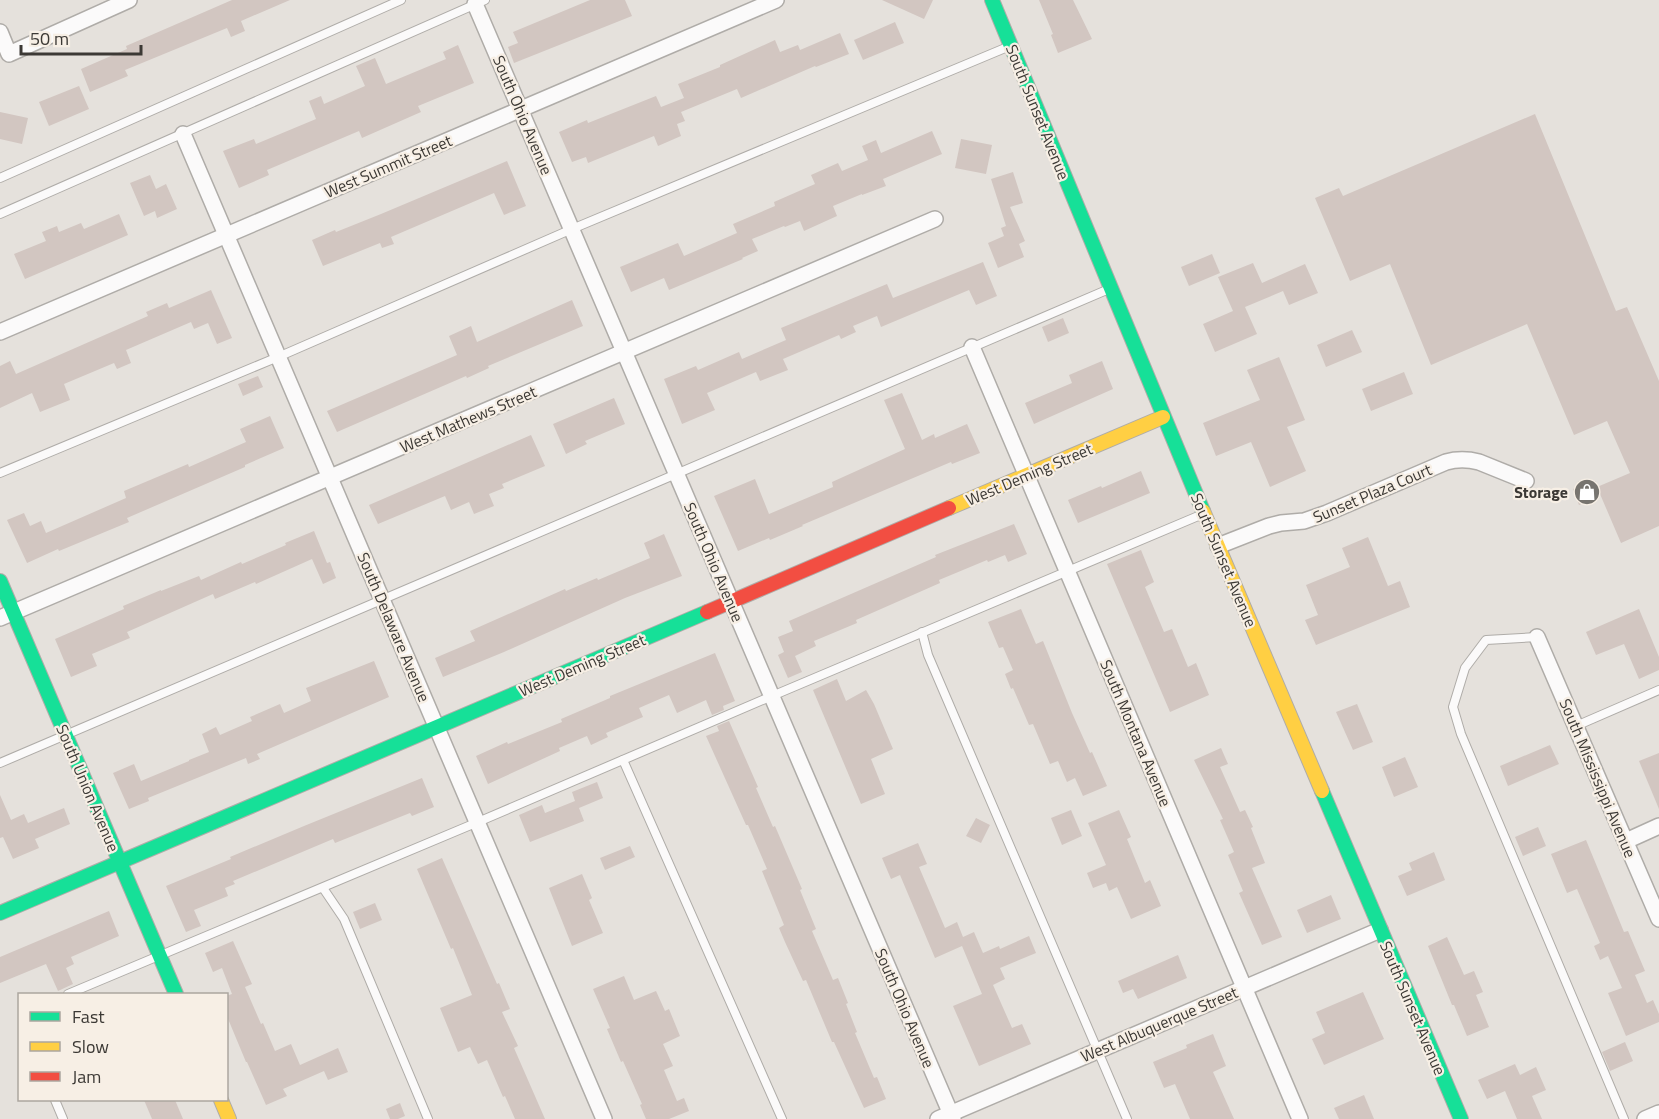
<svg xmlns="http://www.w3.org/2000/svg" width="1659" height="1119" viewBox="0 0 1659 1119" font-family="'Titillium Web',sans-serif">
<rect width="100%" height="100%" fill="#e5e1dc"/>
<g fill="#d2c6c1">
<path d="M232 0H290L241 21 245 31 231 37 227 28 125 70 128 76 90 92 81 69 127 49 126 46Z"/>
<path d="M590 0H625L632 16 514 63 508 47 518 43 513 32Z"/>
<path d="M882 0H933L924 19Z"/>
<path d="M1039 0H1073L1092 39 1058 53 1051 35 1053 34Z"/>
<path d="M895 22 904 43 863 60 854 40Z"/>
<path d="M840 33 849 54 816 67 815 66 741 98 737 89 681 112 685 121 677 124 681 136 658 146 654 136 588 163 586 157 572 162 559 132 587 120 588 123 656 96 661 107 684 98 678 84 720 67V65L775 40 780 52 798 45 800 50Z"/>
<path d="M458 45 474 83 418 106 421 112 362 138 359 131 267 170 269 175 239 188 223 151 254 139 256 144 316 119 309 101 321 96 324 104 365 86 356 66 375 58 386 84 446 59 443 52Z"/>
<path d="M79 86 89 109 49 126 39 102Z"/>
<path d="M0 112 28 118 22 144 0 139Z"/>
<path d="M1535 114 1616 311 1627 307 1659 381V526L1621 543 1597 487 1630 473 1607 421 1574 435 1527 324 1431 365 1390 264 1350 281 1315 198 1339 188 1343 196Z"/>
<path d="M932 131 942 154 883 179 886 186 862 195V194L833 206 837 216 804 231 800 221 785 227 784 226 752 239 758 251 742 258 743 259 669 290 664 278 631 292 620 267 678 243 684 256 737 233 733 224 775 206 774 202 815 184 811 175 838 163 842 171 868 160 862 146 876 140 881 153Z"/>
<path d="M961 139 992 145 986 174 955 168Z"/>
<path d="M507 161 526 206 504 215 494 193 391 237 394 244 382 248 380 243 323 266 312 240 335 230 336 232 381 214Z"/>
<path d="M1013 172 1023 203 1010 207 1025 241 1019 244 1024 257 998 268 988 243 1004 236 1001 228 1006 226 991 179Z"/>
<path d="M150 175 156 189 166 184 177 209 157 218 155 211 144 216 130 183Z"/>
<path d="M119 214 128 235 25 279 14 254 46 241 42 232 57 226 59 232 81 223 84 229Z"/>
<path d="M1212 254 1220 273 1189 286 1181 267Z"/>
<path d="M983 262 997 296 976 305 969 290 881 327 877 316 853 326 856 332 841 339 839 335 783 359 788 370 760 381 756 372 707 393 715 410 682 424 664 379 696 366 698 370 739 352 742 359 786 340 781 328 887 284 893 298Z"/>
<path d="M1253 263 1262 283 1305 264 1318 293 1289 305 1283 291 1245 307 1257 334 1215 352 1203 324 1233 311 1218 277Z"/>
<path d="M211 290 232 338 217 344 208 323 194 329 191 322 126 350 131 363 117 369 114 363 64 384 70 400 40 412 32 393 0 408V366L10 361 16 374 148 316 146 312 167 303 169 308Z"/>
<path d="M572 300 583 326 488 366 489 368 467 378 466 376 337 432 327 411 457 355 449 336 471 326 477 342Z"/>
<path d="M1063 318 1069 333 1048 342 1042 327Z"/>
<path d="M1352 330 1362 352 1326 367 1317 345Z"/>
<path d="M1279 357 1305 420 1287 427 1306 471 1270 487 1251 442 1216 456 1203 423 1260 400 1247 370Z"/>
<path d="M1102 361 1113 389 1034 424 1025 403 1072 383 1069 375Z"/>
<path d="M1404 372 1413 394 1371 411 1362 389Z"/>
<path d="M258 376 263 387 243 396 238 384Z"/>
<path d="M902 393 922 440 934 434 935 438 967 424 980 453 952 464 951 462 802 525 803 526 770 540 769 538 738 551 714 496 755 479 769 514 833 487 832 482 905 449 884 400Z"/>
<path d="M614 398 625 424 585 441 587 444 566 454 553 424Z"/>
<path d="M270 416 284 448 245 465V467L127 518 129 522 59 551 58 549 27 563 7 520 24 513 30 526 41 521 46 533 126 498 124 491 188 464 189 467 246 442 240 429Z"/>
<path d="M531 435 545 466 502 484 504 488 489 494 494 506 474 514 469 502 451 510 445 496 378 524 369 505Z"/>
<path d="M1141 471 1150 493 1078 523 1068 500 1101 486 1102 488Z"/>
<path d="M1592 481 1599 497 1579 505 1573 489Z"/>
<path d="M1014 524 1027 554 1008 562 1005 555 988 562 987 560 939 580 940 583 856 620 857 623 814 641 816 646 795 656 802 672 788 678 778 655 784 652 778 637 793 631 789 621 936 557 935 555Z"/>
<path d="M314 531 327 563 330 562 336 578 323 584 312 559 256 584 255 582 215 599 213 594 127 632 130 638 92 654 97 666 71 677 55 639 124 609 123 606 161 590V591L199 576 201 580 241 562 242 564 286 545 285 543Z"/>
<path d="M664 534 682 576 625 598 504 652 443 677 435 658 475 641 470 631 565 589 566 591 597 578 598 580 650 558 644 543Z"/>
<path d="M1368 537 1388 586 1400 581 1410 607 1316 645 1305 620 1318 615 1306 585 1350 567 1342 548Z"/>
<path d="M1141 550 1154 582 1145 587 1164 632 1172 629 1188 667 1196 663 1209 695 1170 712 1107 564Z"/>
<path d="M1021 609 1036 644 1043 641 1072 713 1090 753 1092 752 1107 786 1083 796 1075 778 1067 782 1058 761 1050 764 1033 724 1029 725 1013 688 1011 689 1005 674 1013 670 1003 647 999 648 988 622Z"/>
<path d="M1639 609 1659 657V670L1639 679 1624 644 1596 655 1586 632Z"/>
<path d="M715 653 735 701 723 706 724 710 712 715 706 700 677 713 669 695 639 708 643 717 606 733 608 737 591 745 587 736 559 748 560 751 488 784 476 756 507 742 508 744 562 722 561 719 610 698V696Z"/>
<path d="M374 661 389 697 257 754 260 759 248 764 246 758 148 798 149 801 129 809 113 773 134 764 141 781 189 761V760L209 752 202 734 216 727 220 735 252 721 250 717 280 704 284 713 311 701 306 688Z"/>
<path d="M837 679 846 701 866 690 874 704 893 749 871 759 885 794 861 804 813 690Z"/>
<path d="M1357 704 1373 742 1353 750 1336 712Z"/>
<path d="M729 721 758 787 756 788 773 827 775 826 802 889 800 890 816 929 812 931 833 980 838 978 848 1003 846 1004 857 1032 855 1033 874 1078 877 1077 886 1099 864 1108 834 1042H832L806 980 803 981 785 942 779 928 784 925 762 871 767 869 748 825H746L706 736 719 731 717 726Z"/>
<path d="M1550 745 1559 764 1508 786 1500 766Z"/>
<path d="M1221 748 1228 764 1220 767 1240 812 1245 810 1253 827 1251 828 1265 863 1252 868 1282 937 1262 945 1239 893 1243 891 1228 855 1234 852 1220 820 1223 819 1194 760Z"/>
<path d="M1659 753V809L1639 761Z"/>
<path d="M1405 757 1418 787 1394 797 1382 767Z"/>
<path d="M422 778 434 807 412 816 410 813 335 843 333 839 233 881 235 884 225 888 228 896 194 910 201 926 186 932 166 886 231 859 230 857 304 826Z"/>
<path d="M597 782 603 798 579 808 584 821 530 842 519 815 542 805 545 813 575 801 572 792Z"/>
<path d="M0 795 11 820 24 814 28 823 64 808 70 824 35 839 39 848 13 859 3 837 0 838Z"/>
<path d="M1071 810 1082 836 1062 845 1051 818Z"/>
<path d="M1119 810 1131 837 1127 839 1145 883 1150 880 1161 906 1131 919 1117 887 1109 891 1106 883 1093 888 1087 873 1106 865 1088 823Z"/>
<path d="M976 818 990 825 981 843 966 836Z"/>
<path d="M1538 827 1546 846 1523 856 1515 837Z"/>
<path d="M1586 840 1624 932 1628 931 1645 971 1635 975 1647 1003 1653 1000 1659 1014V1022L1626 1036 1608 993 1622 988 1608 956 1600 960 1594 946 1600 943 1577 889 1567 893 1551 854Z"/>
<path d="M918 843 927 864 919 867 945 928 957 922 963 937 974 932 983 953 999 946 1000 949 1029 936 1036 953 1000 968 1005 979 993 985 1012 1028 1022 1024 1031 1044 979 1066 953 1006 982 994 962 946 935 958 900 875 891 879 882 858Z"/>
<path d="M630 846 635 857 605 870 600 858Z"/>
<path d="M1434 852 1445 880 1407 896 1398 876 1412 870 1409 863Z"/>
<path d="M442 858 497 984 499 983 510 1009 502 1012 518 1046 514 1048 545 1119H515L505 1096 503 1097 487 1060 478 1064 470 1047 458 1052 440 1008 472 995 453 948 451 949 417 869Z"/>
<path d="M582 874 592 898 589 900 603 933 572 946 549 888Z"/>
<path d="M1331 895 1341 919 1307 933 1297 910Z"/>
<path d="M375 903 382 920 360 929 353 912Z"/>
<path d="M109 911 119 936 71 957 74 964 66 968 73 984 58 991 46 964 0 983V957Z"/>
<path d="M1447 937 1464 975 1474 971 1483 992 1476 995 1489 1027 1467 1036 1454 1005H1452L1428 946Z"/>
<path d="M233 941 252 984 245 987 261 1024 263 1023 275 1051 291 1044 300 1065 338 1048 348 1072 328 1080 324 1071 283 1089 287 1096 266 1105 247 1062H246L226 1014V996L232 994 222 968 213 972 205 953Z"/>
<path d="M1178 955 1187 978 1138 999 1133 989 1123 993 1118 981Z"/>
<path d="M624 976 634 1000 656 991 665 1011 669 1009 680 1036 663 1044 673 1066 664 1070 677 1101 684 1098 689 1111 669 1119H646L640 1105 642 1104 623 1061 621 1062 607 1029 610 1028 593 989Z"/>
<path d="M1363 992 1384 1039 1324 1065 1312 1039 1325 1033 1316 1012Z"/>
<path d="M1213 1034 1226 1066 1213 1072 1234 1119H1190L1175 1084 1164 1088 1153 1062 1187 1048 1186 1045Z"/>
<path d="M1625 1042 1633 1061 1610 1071 1602 1052Z"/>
<path d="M1515 1064 1520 1075 1536 1067 1546 1090 1532 1096 1542 1119H1517L1505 1091 1487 1099 1478 1080Z"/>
<path d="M1364 1095 1374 1119H1339L1334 1108Z"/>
<path d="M144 1100H175L183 1119H152Z"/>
<path d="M400 1103 405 1116 398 1119H390L386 1109Z"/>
</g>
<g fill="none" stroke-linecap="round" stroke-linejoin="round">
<g stroke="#afaca8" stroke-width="10">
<g id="lane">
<path d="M0 178 401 0"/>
<path d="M0 214 485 0"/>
<path d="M0 473 278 357 572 229 1010 46"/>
<path d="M922 632 928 655 1127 1119"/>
<path d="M1537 637 1486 640 1465 668 1453 707 1461 734 1624 1119"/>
<path d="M1576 726 1659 690"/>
<path d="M623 760 782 1119"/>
<path d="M0 763 1109 289"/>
<path d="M323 888 344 919 428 1119"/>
<path d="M68 994 478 822 772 696 1203 514"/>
<path d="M55 1100 63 1119"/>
</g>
</g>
<g stroke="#afaca8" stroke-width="18">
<g id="street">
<path d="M475 4 953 1119"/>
<path d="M0 32 9 54 129 0"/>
<path d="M183 134 604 1119"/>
<path d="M0 332 776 0"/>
<path d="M972 347 1300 1119"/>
<path d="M1218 546 1269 526 1281 523 1304 521 1327 513 1446 462C1457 459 1467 459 1479 462L1526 481"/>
<path d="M0 618 935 219"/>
<path d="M1537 637 1659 919"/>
<path d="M1626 841 1659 826"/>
<path d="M938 1119 1380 930"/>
<path d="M1645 1119 1659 1113"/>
</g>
</g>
<g stroke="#afaca8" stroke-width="16">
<g id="fast">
<path d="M992 0 1203 511"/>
<path d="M0 581 176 994"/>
<path d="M1322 791 1461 1119"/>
<path d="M0 913 707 612"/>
</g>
</g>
<g stroke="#afaca8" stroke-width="16">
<g id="slow">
<path d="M949 508 1163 417"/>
<path d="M1203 511 1322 791"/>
<path d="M221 1100 229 1119"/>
</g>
</g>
<g stroke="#afaca8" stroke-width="16">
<path id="jam" d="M707 612 949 508"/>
</g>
<use href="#lane" stroke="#fbfafa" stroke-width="8"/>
<use href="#street" stroke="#fbfafa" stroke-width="15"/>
<use href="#fast" stroke="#16e098" stroke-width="14"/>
<use href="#slow" stroke="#ffcf43" stroke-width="14"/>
<use href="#jam" stroke="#f24e42" stroke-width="14"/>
</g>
<defs>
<g id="shop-disc" transform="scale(1.35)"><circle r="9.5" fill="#77746f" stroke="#f7efe5"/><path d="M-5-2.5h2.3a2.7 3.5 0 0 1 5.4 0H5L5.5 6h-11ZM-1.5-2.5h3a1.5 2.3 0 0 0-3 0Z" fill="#fff"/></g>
</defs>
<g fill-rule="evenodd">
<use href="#shop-disc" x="1587" y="492"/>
</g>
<g text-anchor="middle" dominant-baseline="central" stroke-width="4.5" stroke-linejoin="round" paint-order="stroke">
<g font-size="16" fill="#3c3935" stroke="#f7efe5">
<text transform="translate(1038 112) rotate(68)">South Sunset Avenue</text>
<text transform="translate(523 115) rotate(67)">South Ohio Avenue</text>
<text transform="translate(388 166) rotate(-23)">West Summit Street</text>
<text transform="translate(468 419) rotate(-23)">West Mathews Street</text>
<text transform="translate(1029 474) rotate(-23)">West Deming Street</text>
<text transform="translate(1372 493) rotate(-23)">Sunset Plaza Court</text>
<text transform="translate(1224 560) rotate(67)">South Sunset Avenue</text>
<text transform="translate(714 562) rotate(67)">South Ohio Avenue</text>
<text transform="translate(394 627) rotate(67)">South Delaware Avenue</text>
<text transform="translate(582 665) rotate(-23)">West Deming Street</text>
<text transform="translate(1136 733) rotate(67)">South Montana Avenue</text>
<text transform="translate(1598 778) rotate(67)">South Mississippi Avenue</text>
<text transform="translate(88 788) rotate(67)">South Union Avenue</text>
<text transform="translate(905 1008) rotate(67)">South Ohio Avenue</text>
<text transform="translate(1413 1008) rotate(67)">South Sunset Avenue</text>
<text transform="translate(1159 1024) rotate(-23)">West Albuquerque Street</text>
</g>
<g font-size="16" font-weight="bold" fill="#3c3935" stroke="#f7efe5" text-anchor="end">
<text x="1568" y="492">Storage</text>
</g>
</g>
<rect x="18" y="993" width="210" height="108" fill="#f7efe5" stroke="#aca69f" stroke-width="1.5"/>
<rect x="30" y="1012" width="30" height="9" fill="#16e098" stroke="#aca69f" stroke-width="1.5"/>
<text x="72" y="1023" font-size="18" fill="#3c3935">Fast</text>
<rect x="30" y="1042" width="30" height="9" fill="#ffcf43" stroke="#aca69f" stroke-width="1.5"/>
<text x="72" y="1053" font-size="18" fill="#3c3935">Slow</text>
<rect x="30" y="1072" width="30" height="9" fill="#f24e42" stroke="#aca69f" stroke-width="1.5"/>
<text x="72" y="1083" font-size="18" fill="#3c3935">Jam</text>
<path d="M21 45v9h120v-9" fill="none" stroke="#3c3935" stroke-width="3"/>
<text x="30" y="45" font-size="18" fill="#3c3935" stroke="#f7efe5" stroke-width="4.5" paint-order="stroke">50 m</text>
</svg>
